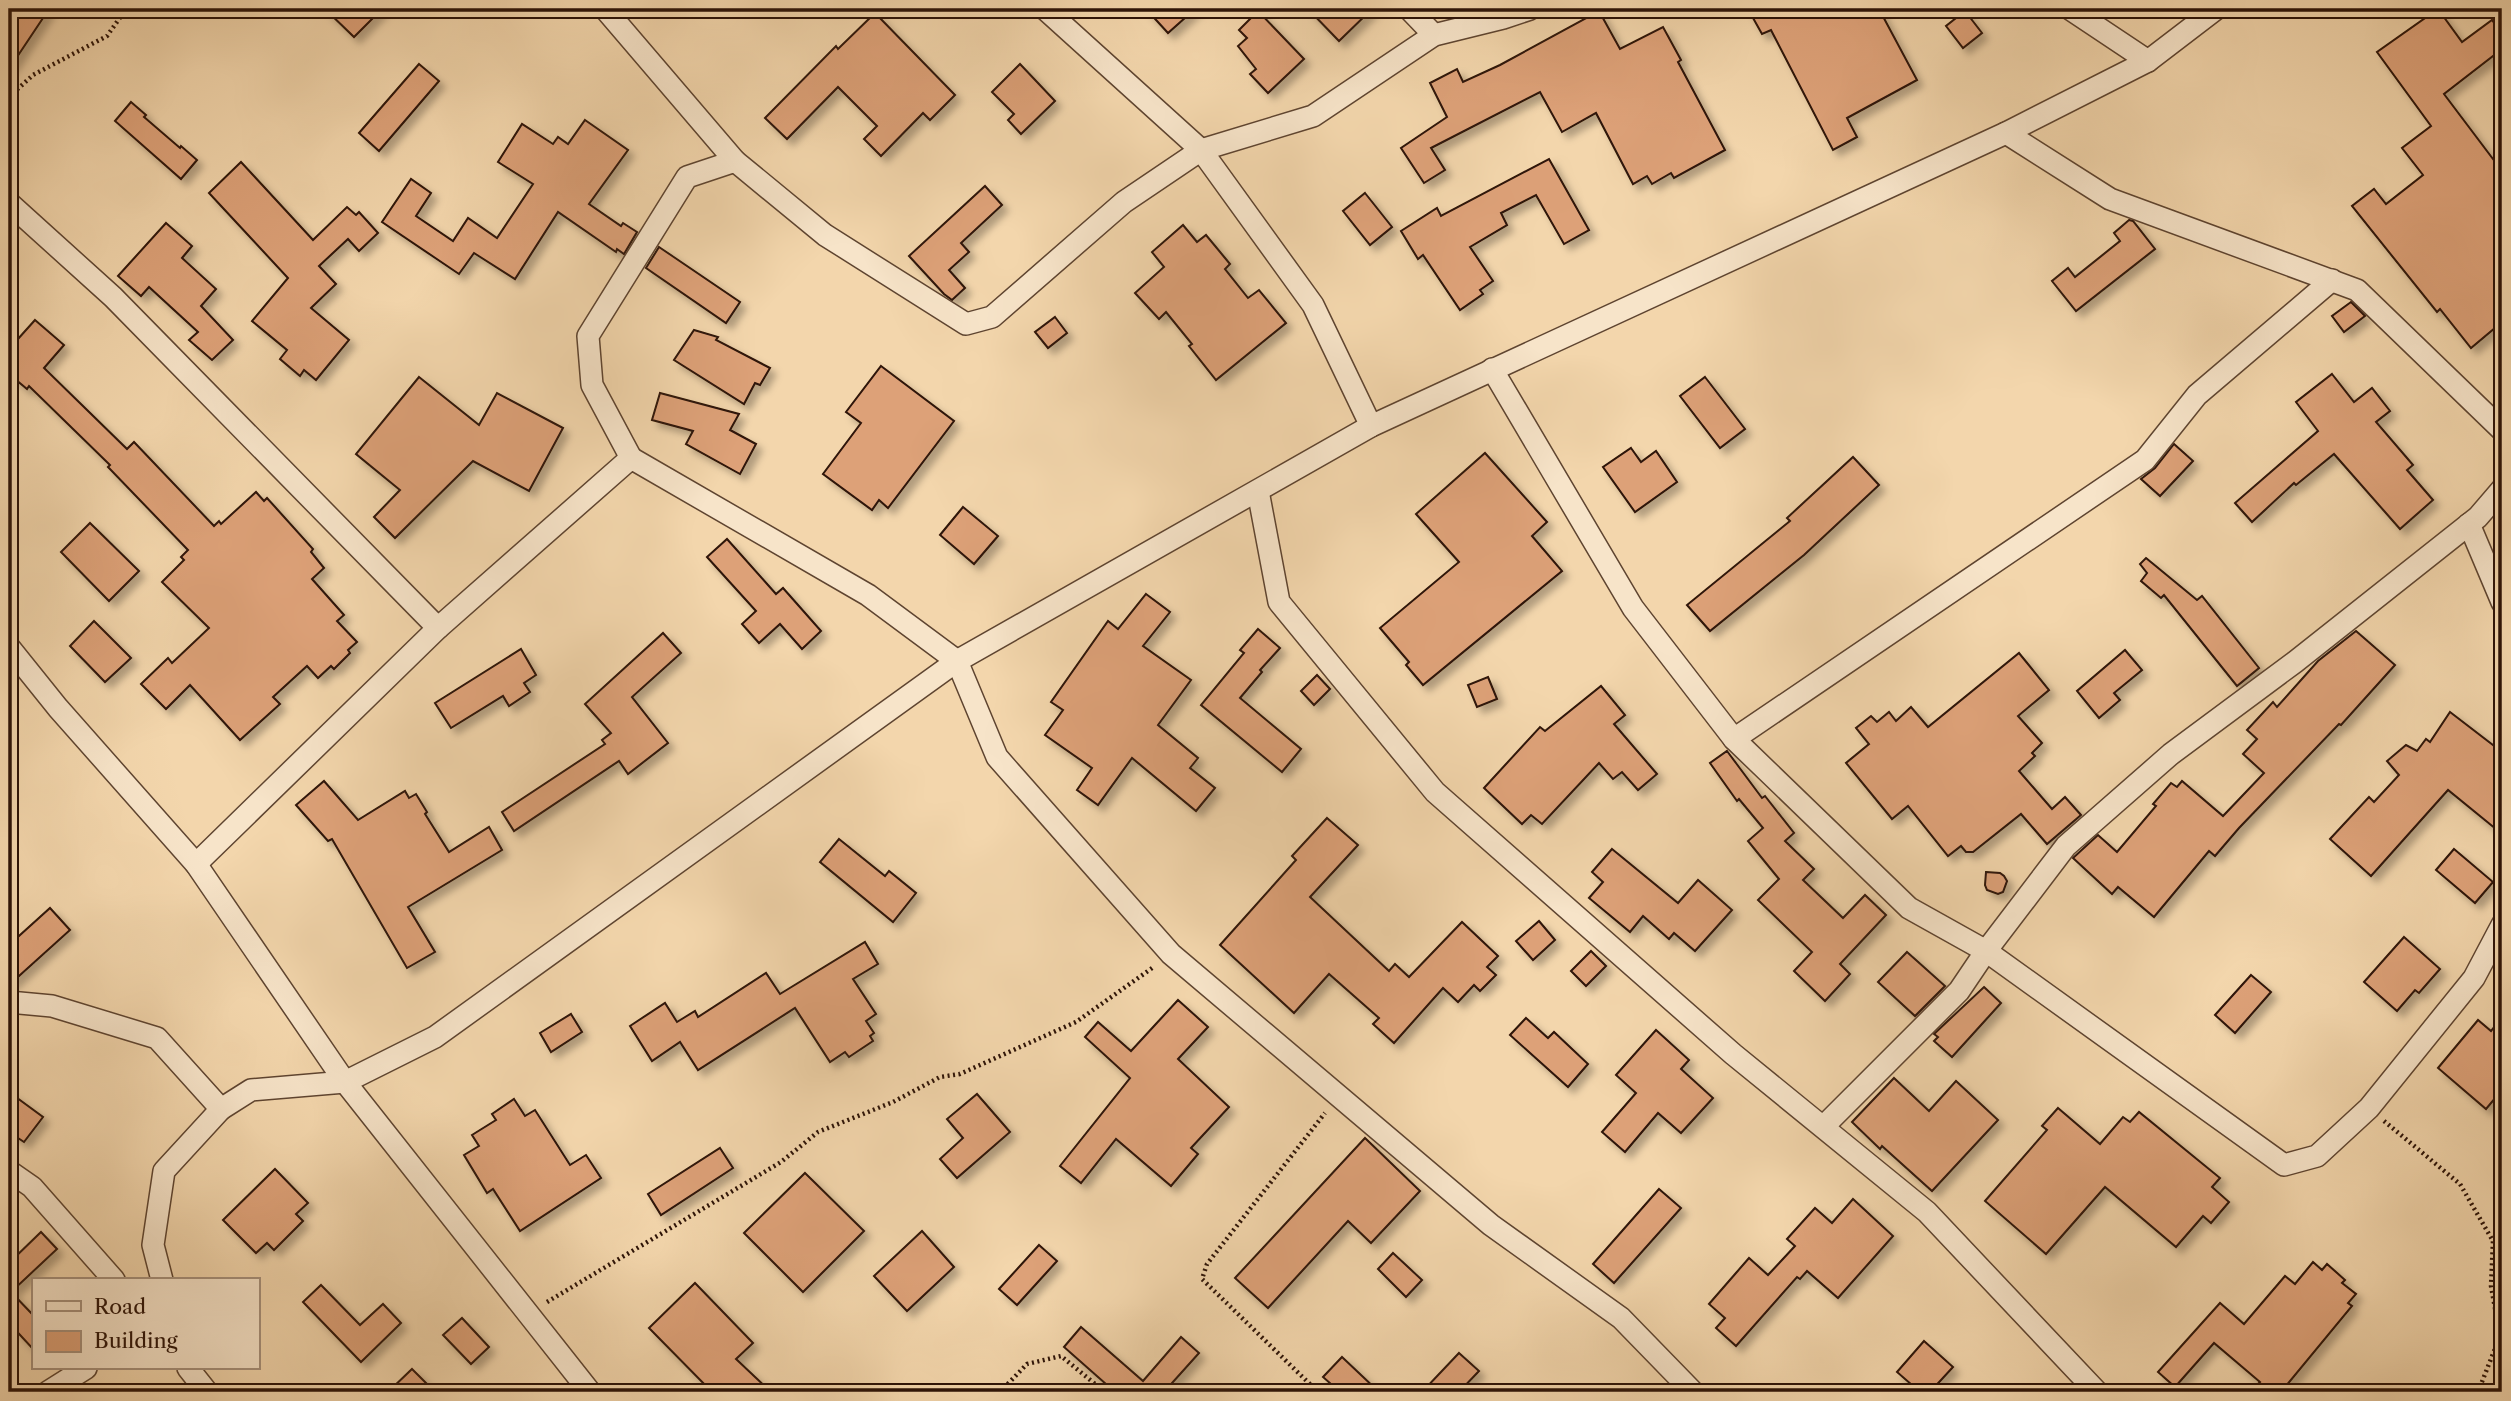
<svg xmlns="http://www.w3.org/2000/svg" width="2511" height="1401" viewBox="0 0 2511 1401" font-family="'Libre Caslon Text',serif">
<defs>
<filter id="shadow"><feDropShadow dx="6" dy="6" stdDeviation="3.5" flood-color="#0004"/></filter>
</defs>
<rect width="100%" height="100%" fill="#f3d6ac"/>
<filter id="stains"><feTurbulence type="fractalNoise" baseFrequency=".00286" numOctaves="4"/><feColorMatrix values="0 0 0 0 .2 0 0 0 0 .09 0 0 0 0 .02 0 0 0 .5 -.17"/></filter>
<radialGradient id="worn" r=".72"><stop offset=".6" stop-color="#630" stop-opacity="0"/><stop offset="1" stop-color="#630" stop-opacity=".3"/></radialGradient>
<g fill="#dda178" stroke="#2d1307" stroke-width="2" filter="url(#shadow)">
<path d="M14 9H49L9 69V16Z"/>
<path d="M325 9H382L354 37Z"/>
<path d="M1146 9H1195L1168 33Z"/>
<path d="M1308 9H1372L1339 41Z"/>
<path d="M1748 9H1879L1917 80 1847 118 1857 137 1833 150 1771 30 1762 34Z"/>
<path d="M2438 9 2462 42 2492 20 2502 34V49L2444 94 2502 171V322L2471 348 2440 309 2437 312 2352 206 2374 189 2386 204 2423 175 2402 148 2431 126 2377 52Z"/>
<path d="M1258 11 1304 59 1268 93 1250 74 1256 69 1238 46 1247 38 1239 30Z"/>
<path d="M1599 11 1620 49 1663 27 1681 60 1678 62 1725 150 1674 178 1671 173 1652 184 1647 176 1633 184 1596 113 1562 132 1540 92 1431 148 1445 170 1424 183 1401 148 1447 117 1430 83 1457 69 1463 82 1500 65Z"/>
<path d="M1965 11 1982 33 1963 48 1946 26Z"/>
<path d="M875 13 955 95 930 120 923 113 881 156 864 139 877 126 838 87 787 139 765 118 836 46 838 49Z"/>
<path d="M419 64 439 81 379 151 359 133Z"/>
<path d="M1020 64 1055 101 1021 134 1008 120 1014 114 992 92Z"/>
<path d="M131 102 146 115 144 117 180 148 181 146 197 160 181 179 115 121Z"/>
<path d="M585 120 628 150 589 204 621 226 623 223 637 232 624 254 617 249 616 252 558 212 515 279 474 253 459 274 382 222 411 179 431 193 416 216 453 241 468 218 497 238 533 184 498 162 522 124 553 144 558 137 568 144Z"/>
<path d="M1549 159 1589 230 1564 244 1536 195 1501 213 1507 225 1470 247 1493 281 1480 290 1483 294 1460 310 1423 255 1418 259 1401 231 1437 208 1441 216Z"/>
<path d="M241 162 313 240 347 207 356 215 359 212 378 233 359 251 348 239 319 266 336 284 311 308 349 340 316 380 304 370 300 376 280 359 287 350 252 321 288 278 209 193Z"/>
<path d="M985 186 1002 205 961 243 969 252 949 270 965 288 952 300 944 294 909 256Z"/>
<path d="M1365 193 1392 227 1370 245 1343 211Z"/>
<path d="M2129 220 2133 221 2155 249 2076 311 2052 281 2068 268 2075 277 2120 241 2114 233Z"/>
<path d="M166 223 192 246 182 258 216 289 201 306 233 340 212 360 189 340 198 332 149 287 141 296 118 276Z"/>
<path d="M1183 225 1197 242 1206 235 1230 264 1225 269 1248 298 1259 290 1286 323 1216 380 1189 346 1192 344 1166 312 1159 319 1135 293 1164 267 1152 252Z"/>
<path d="M659 247 740 302 726 323 646 268Z"/>
<path d="M2351 302 2365 316 2344 332 2332 316Z"/>
<path d="M1055 317 1067 333 1048 348 1035 332Z"/>
<path d="M35 320 64 345 44 368 127 449 134 442 214 526 219 521 221 524 256 492 264 501 267 498 313 549 311 552 324 568 312 579 344 615 337 621 357 642 348 650 350 653 334 669 331 666 318 678 307 666 273 697 280 704 240 740 190 685 166 709 141 684 168 658 172 663 209 628 162 582 184 560 181 557 188 550 108 467 110 465 29 386 27 389 9 374V349Z"/>
<path d="M694 330 718 337 716 340 770 368 760 385 755 383 744 404 674 360Z"/>
<path d="M881 366 954 421 888 508 879 500 872 510 823 474 861 423 846 412Z"/>
<path d="M2332 374 2354 402 2372 388 2390 411 2376 422 2413 465 2407 470 2433 500 2400 529 2334 454 2296 485 2294 483 2252 522 2235 503 2318 431 2296 402Z"/>
<path d="M419 377 479 425 497 393 563 428 529 491 473 461 395 538 374 517 400 490 356 454Z"/>
<path d="M1705 377 1745 429 1720 448 1680 396Z"/>
<path d="M660 393 739 414 730 430 756 444 740 474 686 444 693 431 652 420Z"/>
<path d="M2174 444 2193 461 2160 496 2141 479 2155 468Z"/>
<path d="M1631 448 1641 462 1656 451 1677 482 1635 512 1603 467Z"/>
<path d="M1485 453 1547 522 1532 536 1562 571 1423 685 1406 665 1409 662 1380 628 1459 562 1416 514Z"/>
<path d="M1853 457 1879 485 1804 555 1710 631 1687 605 1790 521 1787 518Z"/>
<path d="M963 507 998 536 974 564 940 535Z"/>
<path d="M90 523 139 571 109 601 61 552Z"/>
<path d="M727 539 776 594 783 588 821 631 802 649 780 624 759 643 742 624 756 611 707 557Z"/>
<path d="M2146 558 2197 600 2202 596 2259 668 2237 686 2164 595 2161 598 2141 581 2147 573 2140 564Z"/>
<path d="M1146 594 1170 612 1143 646 1191 680 1158 725 1198 758 1190 768 1215 788 1196 811 1132 758 1098 805 1077 790 1092 768 1045 735 1063 710 1051 702 1108 621 1118 629Z"/>
<path d="M94 621 131 658 105 682 70 646Z"/>
<path d="M1258 629 1280 648 1260 670 1262 672 1240 698 1301 749 1282 772 1201 705 1244 653 1240 650Z"/>
<path d="M2356 631 2395 665 2341 725 2339 724 2239 828 2215 856 2209 851 2154 917 2118 887 2112 894 2073 858 2098 835 2117 852 2156 806 2153 804 2171 783 2177 787 2182 781 2223 816 2264 773 2243 754 2257 739 2247 730 2273 702 2277 707 2318 661Z"/>
<path d="M663 633 681 653 632 697 668 743 628 774 619 761 514 831 502 812 605 744 602 740 611 733 585 704Z"/>
<path d="M521 649 536 675 524 683 530 692 509 706 503 696 451 728 435 703Z"/>
<path d="M2125 650 2142 670 2114 693 2120 700 2099 718 2077 691Z"/>
<path d="M2019 653 2049 690 2018 716 2042 743 2032 753 2035 756 2019 771 2052 809 2065 797 2081 815 2047 844 2021 814 1973 852H1966L1961 846 1948 856 1908 806 1892 819 1846 763 1869 744 1856 728 1871 716 1877 722 1889 712 1896 721 1911 707 1928 727Z"/>
<path d="M1317 675 1330 689 1314 705 1301 691Z"/>
<path d="M1488 677 1497 699 1477 707 1468 685Z"/>
<path d="M1601 686 1625 715 1614 724 1657 774 1638 790 1622 772 1613 779 1599 763 1542 824 1531 815 1522 824 1484 788 1540 727 1545 731Z"/>
<path d="M2450 712 2502 752V834L2448 790 2371 876 2330 839 2369 797 2374 802 2399 775 2387 761 2406 745 2417 751 2426 739 2430 742Z"/>
<path d="M1727 751 1762 798 1765 796 1794 833 1785 841 1814 869 1803 880 1843 918 1865 895 1886 915 1840 964 1850 974 1825 1001 1794 971 1812 952 1758 900 1779 879 1748 841 1763 828 1739 799 1737 801 1710 763Z"/>
<path d="M324 781 358 820 405 791 409 798 416 794 427 812 425 814 449 852 489 827 502 850 408 907 435 952 407 968 332 839 328 841 296 805Z"/>
<path d="M1327 818 1358 845 1310 897 1389 971 1395 964 1409 977 1462 922 1498 956 1487 967 1496 975 1480 991 1474 985 1458 1002 1443 988 1394 1043 1373 1024 1379 1018 1329 974 1294 1013 1220 945 1296 860 1292 856Z"/>
<path d="M839 839 885 876 889 871 916 893 893 922 820 862Z"/>
<path d="M1612 849 1678 903 1698 880 1732 910 1695 951 1674 933 1669 939 1643 916 1630 932 1589 898 1603 882 1592 872Z"/>
<path d="M2454 849 2493 882 2475 903 2436 870Z"/>
<path d="M1986 872 2000 873 2004 876 2007 881 2003 892 1998 894 1987 890 1985 885Z"/>
<path d="M50 908 70 930 9 985V945Z"/>
<path d="M1539 921 1555 940 1533 960 1516 941Z"/>
<path d="M2404 937 2440 969 2419 993 2415 990 2397 1011 2364 982Z"/>
<path d="M865 942 878 964 853 979 876 1014 866 1021 874 1033 870 1036 873 1041 849 1057 845 1052 830 1062 795 1008 698 1070 680 1042 652 1061 630 1026 665 1003 677 1022 695 1011 698 1017 766 973 780 994Z"/>
<path d="M1591 951 1606 966 1586 986 1571 971Z"/>
<path d="M1907 952 1945 986 1915 1016 1878 982Z"/>
<path d="M2251 975 2271 992 2235 1033 2215 1015Z"/>
<path d="M1984 987 2001 1003 1952 1057 1934 1041 1938 1037 1934 1034Z"/>
<path d="M1178 1000 1208 1027 1178 1059 1229 1107 1191 1148 1198 1154 1171 1186 1116 1139 1081 1183 1060 1166 1130 1078 1085 1037 1098 1022 1131 1051Z"/>
<path d="M571 1014 582 1032 551 1052 540 1033Z"/>
<path d="M2502 1017V1090L2486 1109 2438 1068 2478 1020 2491 1031Z"/>
<path d="M1526 1018 1548 1038 1554 1032 1588 1064 1568 1087 1510 1035Z"/>
<path d="M1656 1030 1689 1060 1681 1069 1713 1098 1681 1133 1658 1113 1625 1152 1602 1132 1636 1093 1616 1075Z"/>
<path d="M1894 1078 1929 1111 1956 1081 1998 1120 1932 1191 1882 1146 1880 1149 1852 1122Z"/>
<path d="M9 1092 43 1117 24 1142 9 1132Z"/>
<path d="M977 1094 1010 1132 957 1178 940 1159 963 1138 947 1119Z"/>
<path d="M514 1099 525 1116 535 1110 570 1165 586 1155 601 1178 520 1231 493 1189 487 1193 464 1155 479 1146 472 1135 496 1120 492 1114Z"/>
<path d="M2058 1108 2100 1144 2123 1117 2130 1122 2139 1112 2220 1178 2212 1187 2229 1202 2211 1223 2203 1216 2176 1247 2105 1187 2046 1254 1985 1201 2047 1130 2042 1126Z"/>
<path d="M1365 1138 1420 1191 1371 1243 1348 1221 1268 1308 1235 1278Z"/>
<path d="M720 1148 733 1168 661 1215 648 1194Z"/>
<path d="M275 1169 308 1203 296 1214 303 1221 274 1250 267 1243 256 1253 223 1220Z"/>
<path d="M805 1173 864 1231 803 1292 744 1233Z"/>
<path d="M1659 1189 1681 1208 1614 1283 1593 1264Z"/>
<path d="M1853 1199 1893 1236 1838 1298 1807 1271 1800 1279 1797 1277 1736 1346 1716 1328 1725 1318 1709 1304 1749 1258 1768 1275 1795 1246 1787 1239 1815 1208 1832 1223Z"/>
<path d="M922 1231 954 1267 907 1311 874 1276Z"/>
<path d="M41 1232 57 1249 11 1292 33 1315V1349L9 1323V1263Z"/>
<path d="M1039 1245 1057 1261 1017 1305 999 1289Z"/>
<path d="M1393 1253 1422 1280 1406 1297 1378 1269Z"/>
<path d="M2313 1262 2322 1270 2327 1264 2345 1280 2342 1283 2356 1294 2348 1303 2352 1306 2281 1392H2250L2260 1382 2214 1343 2175 1387 2158 1372 2220 1303 2244 1324 2285 1276 2295 1284Z"/>
<path d="M695 1283 753 1343 736 1359 771 1392H712L649 1328Z"/>
<path d="M321 1285 360 1325 383 1304 401 1323 361 1362 303 1302Z"/>
<path d="M462 1318 489 1347 471 1364 443 1335Z"/>
<path d="M1081 1327 1143 1381 1181 1337 1199 1353 1164 1392H1115L1064 1347Z"/>
<path d="M1924 1341 1953 1367 1930 1392H1920L1897 1372Z"/>
<path d="M1459 1353 1479 1371 1459 1392H1422Z"/>
<path d="M1342 1357 1379 1392H1340L1323 1377Z"/>
<path d="M412 1369 435 1392H388Z"/>
</g>
<g fill="none" stroke-linecap="round" stroke-linejoin="round">
<g stroke="#5e4430" stroke-width="24">
<g id="minor">
<path d="M605 9 735 161"/>
<path d="M1045 9 1201 150 1313 305 1371 426"/>
<path d="M1409 9 1434 35"/>
<path d="M2070 9 2148 61"/>
<path d="M2006 133 2110 199 2357 290 2502 430"/>
<path d="M9 203 113 297 438 628"/>
<path d="M1492 369 1633 608 1734 739 1909 908 1986 951 1959 991 1824 1126"/>
<path d="M631 458 592 385 588 336 687 177 735 161 825 235 966 324 992 317 1124 202 1201 150 1313 116 1434 35 1503 18 1530 9"/>
<path d="M2502 489 2478 517 2295 662 2171 754 2066 846 1986 951 2284 1165 2317 1156 2369 1108 2474 978 2502 925"/>
<path d="M1258 491 1279 602 1435 792 1733 1054 1927 1212 2097 1392"/>
<path d="M2469 524 2502 602"/>
<path d="M9 647 58 708 196 864 345 1082 590 1392"/>
<path d="M1734 739 2145 460 2197 395 2332 280"/>
<path d="M196 864 438 628 631 458 868 595 957 661 997 757 1171 954 1491 1225 1621 1318 1693 1392"/>
<path d="M9 1002 52 1006 157 1038 221 1109 251 1090 345 1082 435 1037 957 661 1371 426 2006 133 2148 61 2216 9"/>
<path d="M9 1171 32 1187 114 1280"/>
<path d="M162 1280 153 1245 164 1171 221 1109"/>
<path d="M188 1368 207 1392"/>
<path d="M48 1392 86 1368"/>
</g>
</g>
<g stroke="#2d1307" stroke-width="4.5" stroke-dasharray="2 3.5" stroke-linecap="butt">
<path d="M9 97 33 75 107 36 126 9"/>
<path d="M2384 1121 2460 1184 2493 1241 2491 1286 2500 1336 2478 1392"/>
<path d="M547 1302 781 1162 818 1132 893 1102 940 1077 960 1074 1076 1022 1155 966"/>
<path d="M1000 1392 1027 1364 1061 1356 1105 1392"/>
<path d="M1318 1392 1202 1279 1207 1264 1325 1113"/>
</g>
<use href="#minor" stroke="#f7e4c9" stroke-width="21"/>
</g>
<rect width="2511" height="1401" fill="none" stroke="#f3d6ac" stroke-width="35"/>
<rect x="10" y="10" width="2490" height="1380" fill="none" stroke="#2d1307" stroke-width="3.5"/>
<rect x="18" y="18" width="2476" height="1366" fill="none" stroke="#2d1307" stroke-width="2"/>
<rect x="32" y="1278" width="228" height="91" fill="#f7e4c9" stroke="#a6907b" stroke-width="2"/>
<rect x="46" y="1301" width="35" height="10" fill="#f7e4c9" stroke="#a6907b" stroke-width="2"/>
<text x="94" y="1314" font-size="21" fill="#2d1307">Road</text>
<rect x="46" y="1331" width="35" height="21" fill="#dda178" stroke="#a6907b" stroke-width="2"/>
<text x="94" y="1348" font-size="21" fill="#2d1307">Building</text>
<rect width="100%" height="100%" filter="url(#stains)"/>
<rect width="100%" height="100%" fill="url(#worn)"/>
</svg>
